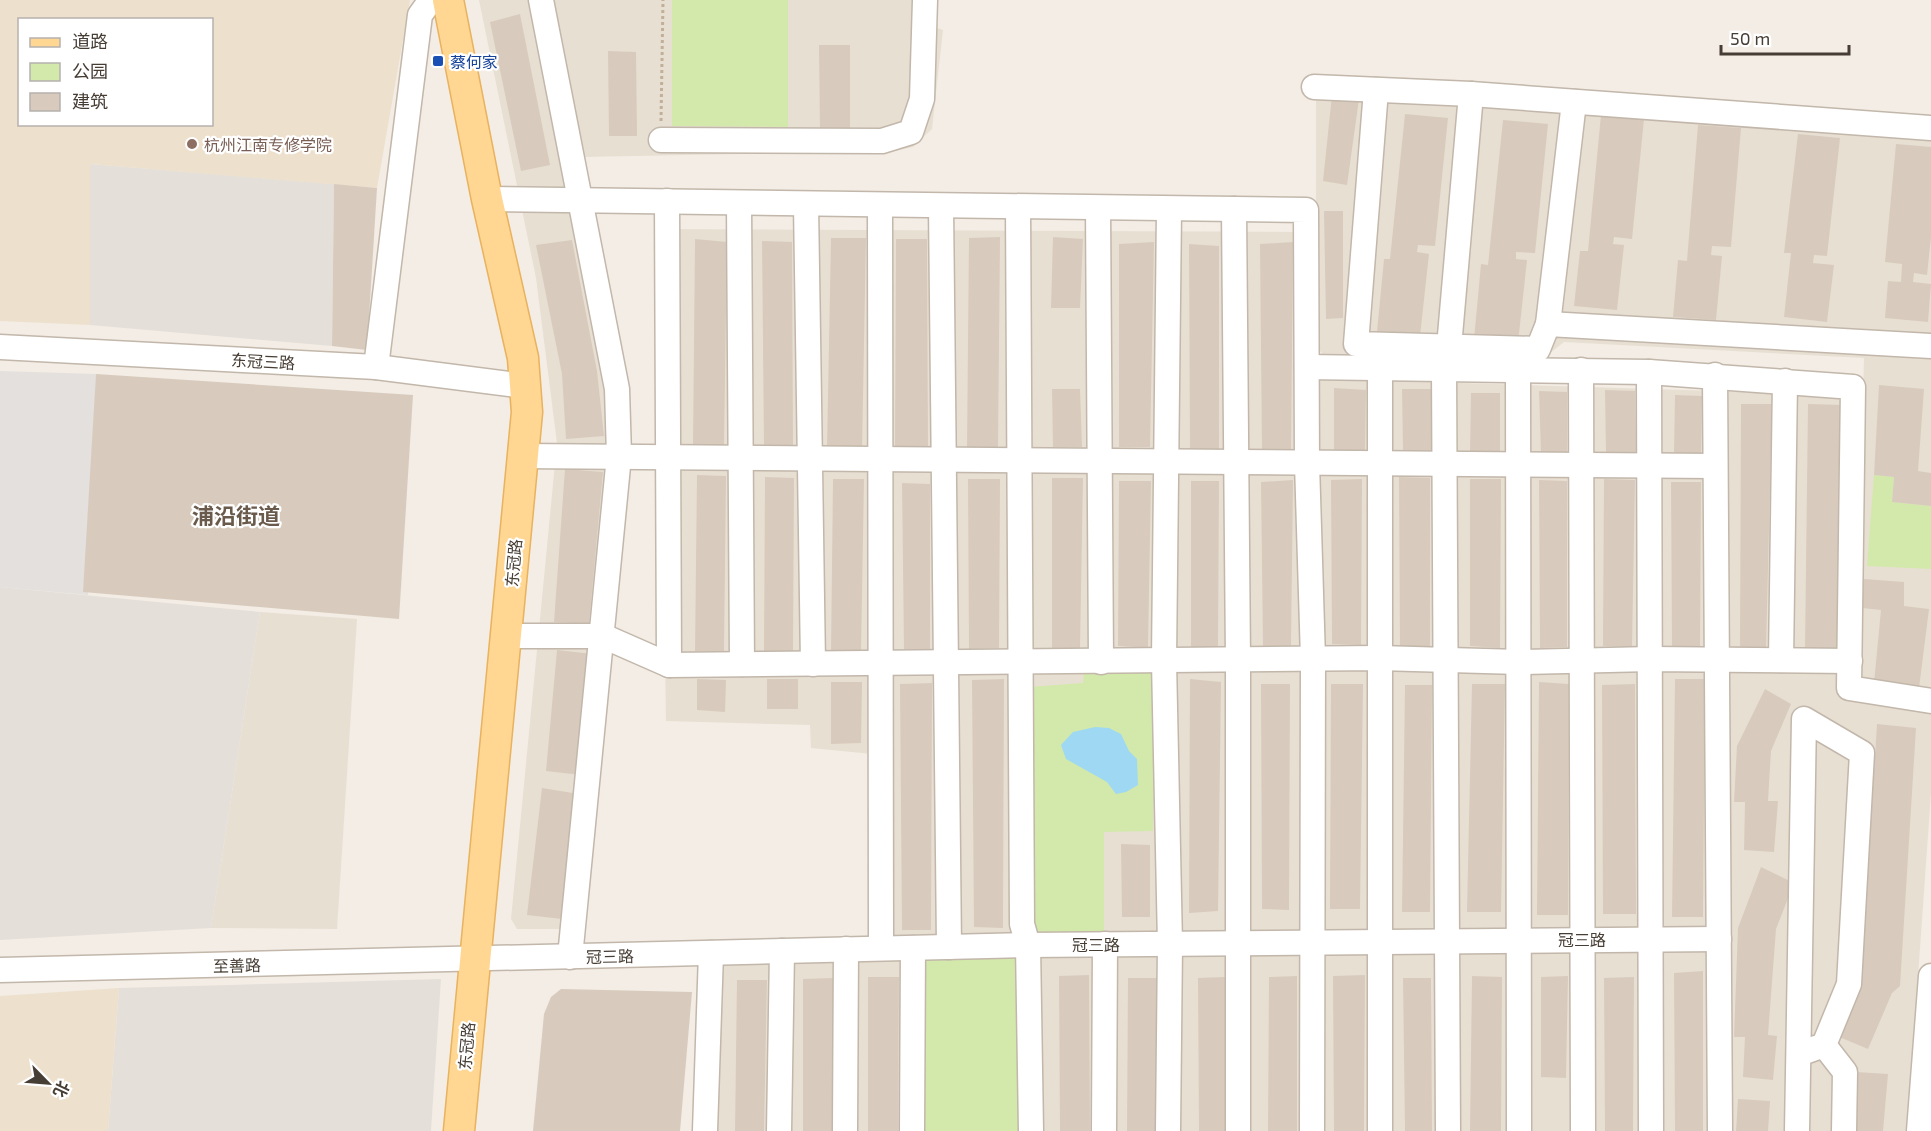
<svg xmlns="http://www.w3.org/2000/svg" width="1931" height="1131" viewBox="0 0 1931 1131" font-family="'Exo 2','Noto Sans SC',sans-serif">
<rect width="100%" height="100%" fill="#f3ede5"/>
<g fill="#e7dfd2">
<path d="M479 0H530L610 387V479L560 929H517L511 919 557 443 536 278Z"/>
<path d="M552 0H928V25L943 30 932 129 913 147 895 151 582 157Z"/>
<path d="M1316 83 1931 128V694L1856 684 1864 358 1564 342 1545 357 1323 354 1316 347Z"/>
<path d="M659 229 1299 232 1300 378 1846 395 1845 656 1711 654 1710 1131H703L696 945 869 936 872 754 811 748 810 725 666 721Z"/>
<path d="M260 612 357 619 337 929 211 928Z"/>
<path d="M1726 669H1840L1931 712V793L1907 1131H1727Z"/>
</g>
<g fill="#e5dfda">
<path d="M90 164 334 184 332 346 90 325Z"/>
<path d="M0 587 260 612 211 928 0 940Z"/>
<path d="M441 979 431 1131H108L119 988Z"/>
</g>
<g fill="#ede1ce" fill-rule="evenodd">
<path d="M0 0H410L377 188 90 164V325L0 321ZM20 20H212V124H20Z"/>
<path d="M119 988 108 1131H0V996Z"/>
</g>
<g fill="#d3e9ab">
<path d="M672 0H788V127L672 126Z"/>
<path d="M1874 475 1894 477 1892 502 1931 506V569L1867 566Z"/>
<path d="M1084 672H1155L1153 831 1104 832V933L1034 935 1030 923 1029 687 1083 683Z"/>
<path d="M1021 958V1131H924L925 959Z"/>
</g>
<path fill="#e3e0dd" d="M0 371 96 374 88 595 0 587Z"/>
<path fill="#9ed8f3" d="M1095 727 1109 728 1121 734 1129 751 1137 759 1138 785 1126 792 1116 794 1107 782 1066 759 1061 745 1073 732Z"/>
<g fill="#d8cbbd">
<path d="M520 14 550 165 521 171 490 22Z"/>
<path d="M819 45H850V132H820Z"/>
<path d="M608 51 636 52 637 136H609Z"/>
<path d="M1332 95 1359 99 1347 185 1323 181Z"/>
<path d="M1405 114 1448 118 1435 246 1418 245 1417 252 1429 254 1420 336 1377 332 1384 259H1390Z"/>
<path d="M1601 115 1644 119 1632 239 1614 237 1613 244 1624 245 1617 310 1574 306 1580 251H1588Z"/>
<path d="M1503 120 1548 124 1535 253 1516 252V259L1527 260 1518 343 1474 339 1481 264 1488 265Z"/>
<path d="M1698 125 1741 128 1731 247 1712 246 1711 255 1722 256 1716 320 1673 317 1678 260 1687 261Z"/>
<path d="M1798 134 1840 138 1827 256 1814 255 1813 263 1834 265 1827 322 1784 317 1791 253H1784Z"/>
<path d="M1896 144 1931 147V237L1927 275 1914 273 1913 282 1931 284 1928 322 1885 318 1888 281 1901 282 1902 264 1885 262Z"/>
<path d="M334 184 377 188 367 350 332 346Z"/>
<path d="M1324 211H1343V318L1326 319Z"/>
<path d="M1000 237 998 448 967 447 969 238Z"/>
<path d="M1053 237 1083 239 1080 308H1051Z"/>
<path d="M831 238H866L862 450 827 449Z"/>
<path d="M695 239 727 242 724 447 693 446Z"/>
<path d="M896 239H927L928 448 895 447Z"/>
<path d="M572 240 597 371 604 436 566 439 562 374 536 245Z"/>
<path d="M762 241 792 242 793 447 764 448Z"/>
<path d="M1154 242 1150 447H1119V244Z"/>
<path d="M1293 242 1291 451 1262 452 1260 244Z"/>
<path d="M1189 244 1219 246V449L1190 450Z"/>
<path d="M96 374 413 395 399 619 83 592Z"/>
<path d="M1879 385 1924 389 1918 471 1931 473V506L1892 502 1894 477 1874 475Z"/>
<path d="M1334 388 1366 390 1365 451H1334Z"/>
<path d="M1052 389H1080L1082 447H1053Z"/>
<path d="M1402 389H1432V453L1403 452Z"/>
<path d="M1605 390 1635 391 1636 455 1606 454Z"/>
<path d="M1539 391 1567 392V455L1541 454Z"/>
<path d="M1471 393H1500V453L1470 454Z"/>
<path d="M1675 395 1702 396 1701 456 1674 454Z"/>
<path d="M1741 404H1772L1766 650 1740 651Z"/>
<path d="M1808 404 1843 405 1838 651 1805 649Z"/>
<path d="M565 469 603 472 589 624 554 622Z"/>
<path d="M697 475 726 476 724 651H695Z"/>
<path d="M765 477 794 478 793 652 764 651Z"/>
<path d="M1399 477 1430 478V650H1400Z"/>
<path d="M1052 478H1083L1080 649H1052Z"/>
<path d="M833 479H864L861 652H831Z"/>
<path d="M968 479H1000L999 648 969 649Z"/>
<path d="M1362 479 1361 645 1332 644 1331 480Z"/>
<path d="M1470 479H1501L1500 648 1470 646Z"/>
<path d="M1604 479 1635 480 1632 647 1603 646Z"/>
<path d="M1293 480 1291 647 1263 648 1261 482Z"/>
<path d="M1539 480 1567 481V647L1540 648Z"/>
<path d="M1119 481H1151L1148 648 1118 646Z"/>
<path d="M1191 481H1219L1218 648 1191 649Z"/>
<path d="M1671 482H1701L1700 647 1672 648Z"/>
<path d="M902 483 930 484V649H904Z"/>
<path d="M1864 579 1904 582V606L1929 609 1919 688 1874 683 1881 610 1862 608Z"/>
<path d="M557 650 593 654 581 775 546 771Z"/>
<path d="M697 679 726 680 725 712 697 710Z"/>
<rect x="767" y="679" width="31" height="30"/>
<path d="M1004 679 1003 928 974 927 972 680Z"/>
<path d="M1190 679 1221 682 1218 911 1189 913Z"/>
<path d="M1675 679H1705L1703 917H1672Z"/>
<path d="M831 682H862L861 743 831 744Z"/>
<path d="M1539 682 1569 684 1568 915H1537Z"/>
<path d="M932 683 931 930H902L900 684Z"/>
<path d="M1261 684H1290L1289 910 1262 909Z"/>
<path d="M1331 684H1363L1360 909H1330Z"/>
<path d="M1472 684H1505L1501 912H1467Z"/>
<path d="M1635 684 1636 914H1603L1602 685Z"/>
<path d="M1405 685H1432L1430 912H1402Z"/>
<path d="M1765 689 1791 704 1771 751 1768 801H1778L1774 852 1744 850 1745 802H1734L1737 746Z"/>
<path d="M1877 724 1916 728 1900 986 1892 993 1868 1049 1837 1036 1861 983Z"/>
<path d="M542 788 579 794 562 919 527 915Z"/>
<path d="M1121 844 1150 845V917H1122Z"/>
<path d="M1761 867 1794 883 1776 929 1768 1035 1777 1036 1773 1080 1743 1077 1745 1037H1734L1738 928Z"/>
<path d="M1703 971V1131H1675L1674 973Z"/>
<path d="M1089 975 1090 1131H1060L1059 976Z"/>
<path d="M1365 975 1364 1131H1334L1333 976Z"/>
<path d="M1297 976V1131H1268L1269 977Z"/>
<path d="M1472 976 1502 977 1501 1131H1470Z"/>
<path d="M1568 976 1566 1078 1541 1077V977Z"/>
<path d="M868 977H899L898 1131H868Z"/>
<path d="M1225 977V1131H1199L1198 978Z"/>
<path d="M1634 977 1633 1131H1605L1604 978Z"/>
<path d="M834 978 832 1131H803V979Z"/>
<path d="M1128 978H1158L1155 1131H1127Z"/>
<path d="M1403 978H1431L1432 1131H1405Z"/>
<path d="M737 980H767L764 1131H735Z"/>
<path d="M561 989 692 992 680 1131H533L544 1014 551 997Z"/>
<path d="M1856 1072 1888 1074 1883 1131H1851Z"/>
<path d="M1738 1099 1770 1101 1768 1131H1736Z"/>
</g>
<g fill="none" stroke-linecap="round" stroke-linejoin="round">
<g stroke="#c2b7aa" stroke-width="27">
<g id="minor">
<path d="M541 0 617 389 619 456 570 957"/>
<path d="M1314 87 1471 94 1931 128"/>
<path d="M1376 90 1356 344 1538 349 1548 324 1931 346"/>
<path d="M661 140 882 141 911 132 922 99 925 0"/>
<path d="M487 199 1306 210 1307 463 1313 659 1312 1131"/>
<path d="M667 201 669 665"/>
<path d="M739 203 742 664"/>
<path d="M806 204 813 664"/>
<path d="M880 205 881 948"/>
<path d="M941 206 949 947"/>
<path d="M1018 208 1022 924 1028 945 1031 1131"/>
<path d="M1098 208 1101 662"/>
<path d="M1234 209 1238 660V1131"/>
<path d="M1548 324 1574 102"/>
<path d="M0 347 376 367 525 386"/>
<path d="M1449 347 1471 94"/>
<path d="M376 367 420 15 431 0"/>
<path d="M1307 367 1649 372 1853 387 1849 688 1931 701"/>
<path d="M1444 368 1448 1131"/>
<path d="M1518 369 1519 1131"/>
<path d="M1581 370 1583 1131"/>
<path d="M1649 372 1651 1131"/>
<path d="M1715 375 1720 1131"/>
<path d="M522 456 1715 466"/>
<path d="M507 636H603L669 665 1379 658 1519 662 1651 659 1850 661"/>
<path d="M1781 660 1785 381"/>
<path d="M0 970 1028 945 1719 939"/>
<path d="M1824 1045 1845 1072 1844 1131"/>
<path d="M705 1131 711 953"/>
<path d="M779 1131 782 951"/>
<path d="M845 1131 846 949"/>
<path d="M912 1131 913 948"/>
<path d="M1104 1131 1105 944"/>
<path d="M1168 1131 1170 944 1164 661 1169 209"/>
<path d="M1380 1131V367"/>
<path d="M1797 1131 1804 719 1862 753 1849 984 1824 1045 1799 1054"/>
<path d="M1919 1131 1931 976"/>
</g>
</g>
<g stroke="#e8b25e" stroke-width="33">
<path id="major" d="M448 0 487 199 523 358 527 412 459 1131"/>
</g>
<path stroke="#c1af98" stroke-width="3" stroke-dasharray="3 3" stroke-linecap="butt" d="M661 121 663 0"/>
<use href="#minor" stroke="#fff" stroke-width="24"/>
<use href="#major" stroke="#ffd692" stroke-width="30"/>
</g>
<rect fill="#1a4fb4" stroke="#fff" stroke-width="2" x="432" y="55" width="12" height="12" rx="3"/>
<circle fill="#8d6e63" stroke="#fff" stroke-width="2" cx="192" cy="144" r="6"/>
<g text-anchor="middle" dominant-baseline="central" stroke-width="4.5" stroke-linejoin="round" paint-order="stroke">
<g font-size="16" fill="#164399" stroke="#fff" text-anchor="start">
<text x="450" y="61">蔡何家</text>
</g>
<g font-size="16" fill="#785e54" stroke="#fff" text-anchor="start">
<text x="204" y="144">杭州江南专修学院</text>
</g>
<g font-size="16" fill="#463d34" stroke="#fff">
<text transform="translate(263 361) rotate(3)">东冠三路</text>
<text transform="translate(513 563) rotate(-85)">东冠路</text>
<text x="1582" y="939">冠三路</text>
<text x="1096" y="944">冠三路</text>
<text transform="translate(610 956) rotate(-1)">冠三路</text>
<text transform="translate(237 965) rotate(-1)">至善路</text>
<text transform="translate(466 1046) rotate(-85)">东冠路</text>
</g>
<g font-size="22" font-weight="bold" fill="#695a4b" stroke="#fff">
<text x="236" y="515">浦沿街道</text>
</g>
</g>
<rect x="18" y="18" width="195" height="108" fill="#ffffff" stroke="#b5b1ae" stroke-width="1.5"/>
<rect x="30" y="38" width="30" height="9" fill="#ffd692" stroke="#b5b1ae" stroke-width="1.5"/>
<text x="72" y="48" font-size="18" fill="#463d34">道路</text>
<rect x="30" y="63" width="30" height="18" fill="#d3e9ab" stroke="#b5b1ae" stroke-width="1.5"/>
<text x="72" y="78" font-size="18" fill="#463d34">公园</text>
<rect x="30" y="93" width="30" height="18" fill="#d8cbbd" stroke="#b5b1ae" stroke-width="1.5"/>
<text x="72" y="108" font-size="18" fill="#463d34">建筑</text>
<g transform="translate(48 1083) rotate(115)" stroke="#ffffff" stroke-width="4.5" paint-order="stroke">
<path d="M0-4.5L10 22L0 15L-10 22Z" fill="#463d34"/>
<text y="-9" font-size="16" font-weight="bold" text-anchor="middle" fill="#463d34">北</text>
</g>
<path d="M1721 45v9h128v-9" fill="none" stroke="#463d34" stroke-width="3"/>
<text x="1730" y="45" font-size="18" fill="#463d34" stroke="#ffffff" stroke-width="4.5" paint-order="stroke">50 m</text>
</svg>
